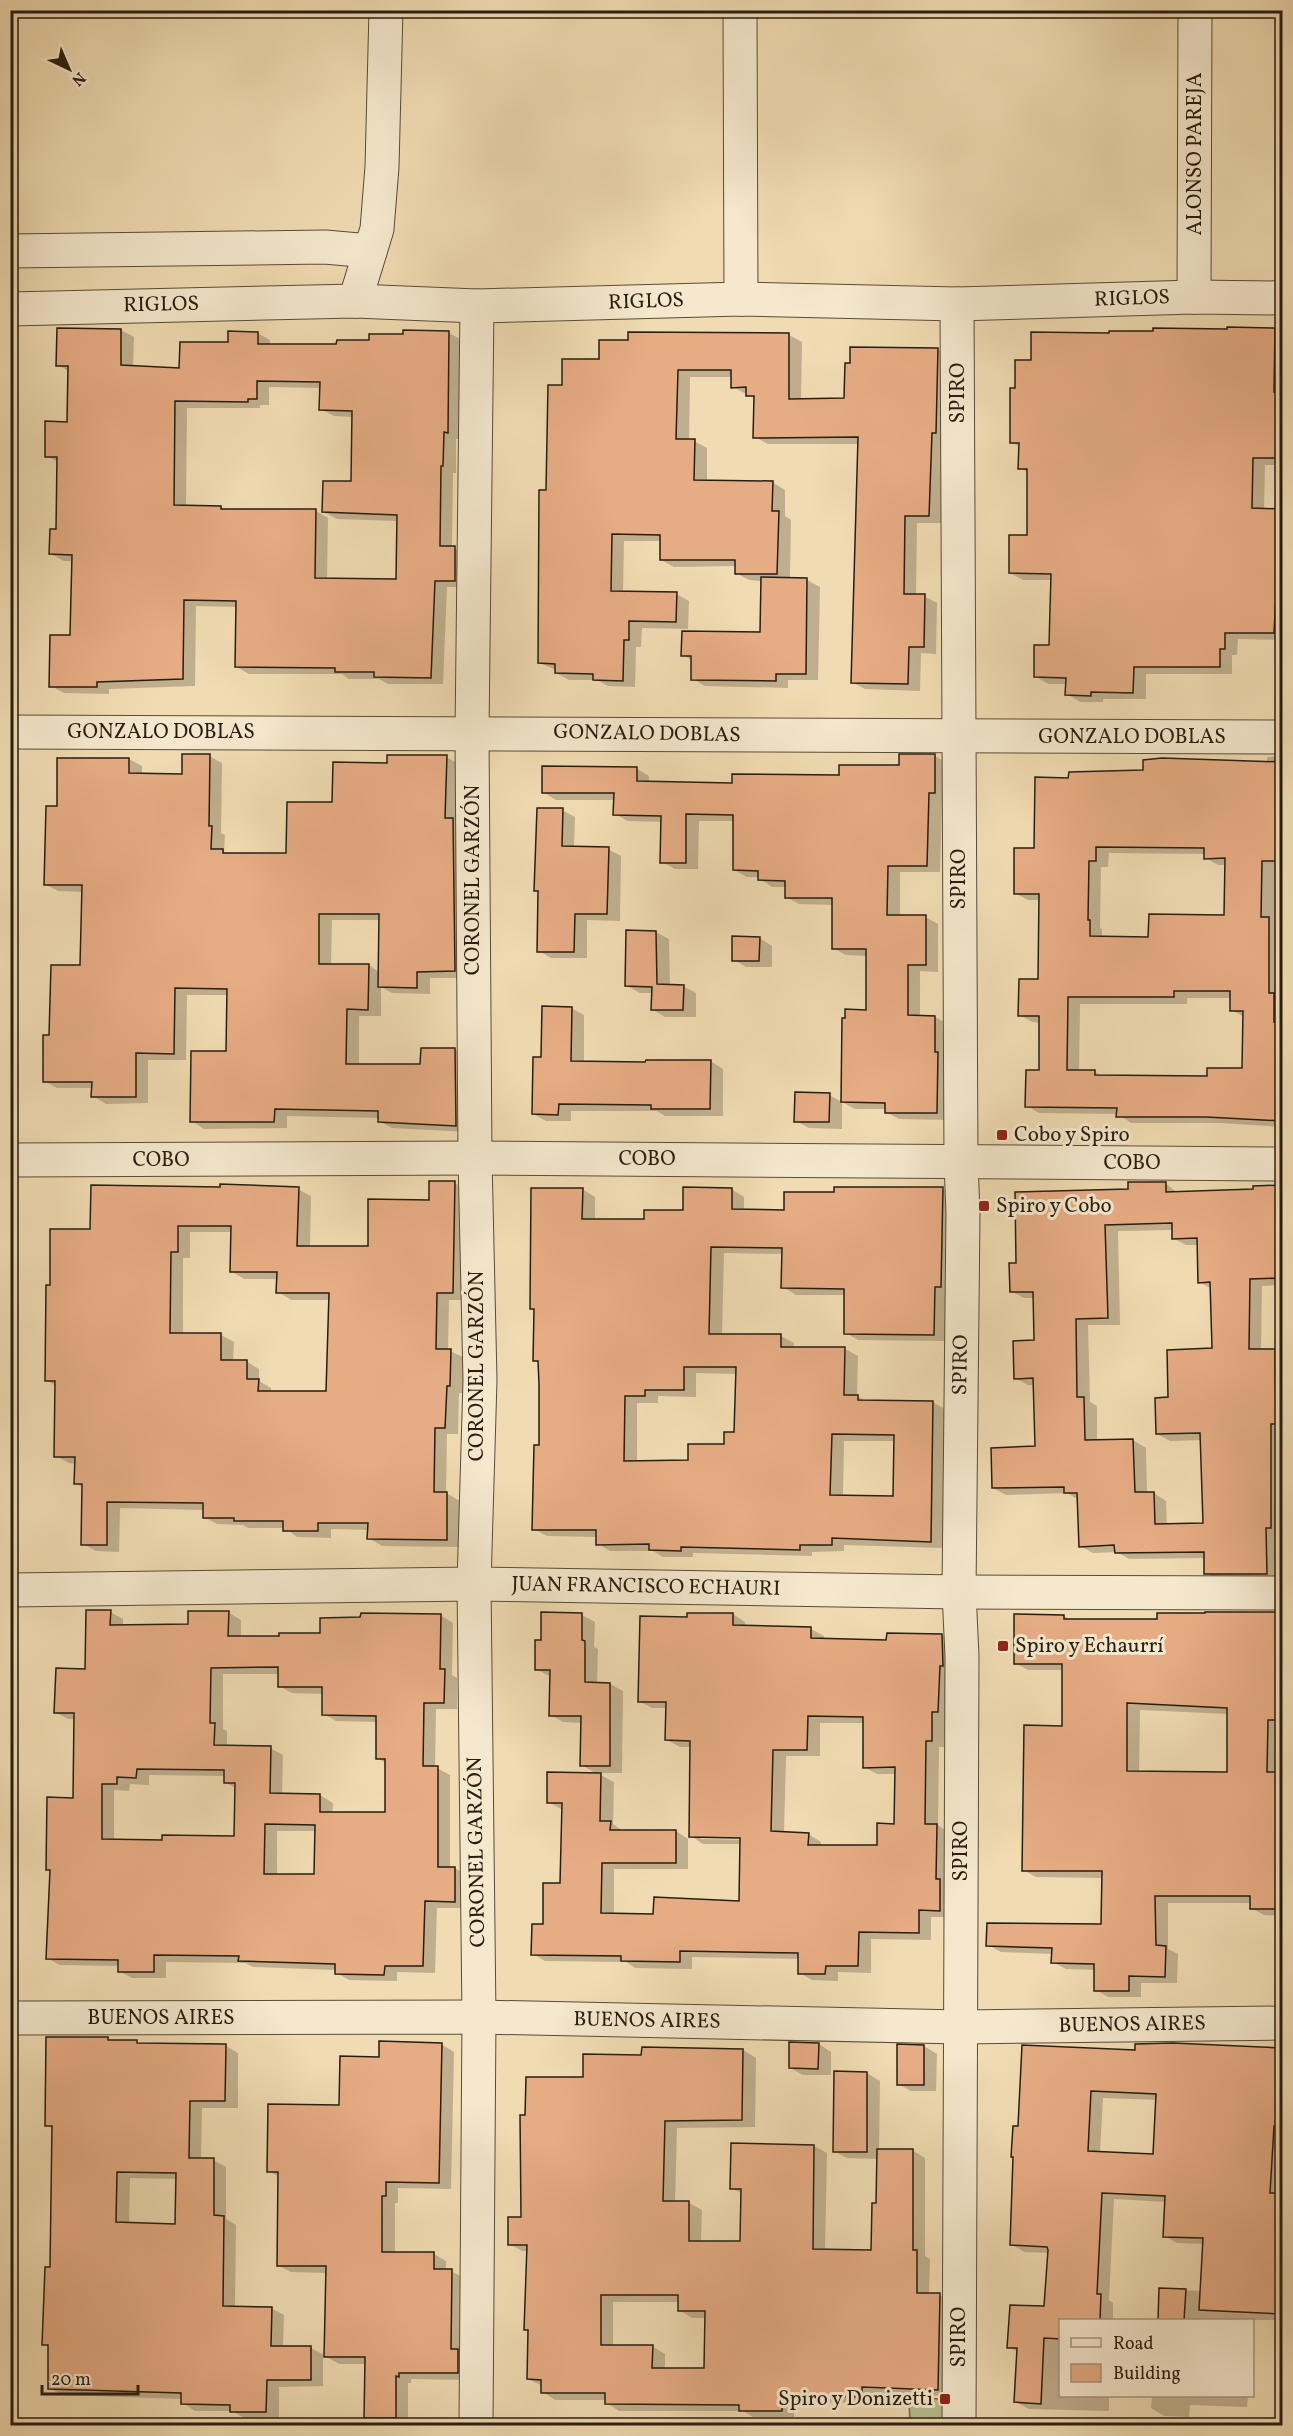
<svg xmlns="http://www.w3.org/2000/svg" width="1293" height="2436" viewBox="0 0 1293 2436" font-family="Vollkorn,serif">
<rect width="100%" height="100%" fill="#f0dbb2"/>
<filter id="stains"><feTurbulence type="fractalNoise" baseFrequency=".00333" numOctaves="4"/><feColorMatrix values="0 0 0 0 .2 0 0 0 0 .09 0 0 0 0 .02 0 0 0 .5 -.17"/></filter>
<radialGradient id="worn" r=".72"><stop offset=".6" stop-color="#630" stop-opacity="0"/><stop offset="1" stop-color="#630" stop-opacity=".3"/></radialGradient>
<path fill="#b7c18e" stroke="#6f6f50" stroke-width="1.5" d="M909 2398 945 2399 944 2425H910Z"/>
<g fill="#0003" fill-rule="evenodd">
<path d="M1275 329 1282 334V465H1265L1264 510H1282V640L1238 639 1237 655H1232V674H1146V699H1103V702H1080L1067 694V684H1048L1035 676 1051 646 1052 580H1023L1010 573 1028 536 1029 473 1020 468V447L1011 442 1016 389 1032 361 1155 333V330Z"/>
<path d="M59 330H121L134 337 133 367 181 369 230 343 257 333 270 340V346H338L449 333 462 340 460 439H456V473H453L452 547 468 555 467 587H447L443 684H388L379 679H349L342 674H249L237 667V607L196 606 195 686 109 689V694L64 693 51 686 72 637 74 561H64L51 554 57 530 58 462 47 456 68 423 70 372 58 365ZM269 387 321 388V409L334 416 353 417V483L324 512 337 519 399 521 398 580 327 579 328 518 316 511 226 510 221 507H186L187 408H260V405H269Z"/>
<path d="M789 335 802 342 801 400H846L937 349 950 357 941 523H917L916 596H924L937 603 936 654 921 653 920 691 865 689 852 682 859 444H768L755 437 756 399 733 387V377H690L689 441H694L707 448V482H772L785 490V516L791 520 790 579 807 580 820 587 818 680H788V688L705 686 693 679V661L683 655 762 634V581L749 580 736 573V566L674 567 661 560 662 541H624L623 593 676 594 689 601 688 629 642 628 641 647H636L635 687 608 686 597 680H569L556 673V670L540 663 547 492 563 386 600 361Z"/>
<path d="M209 756 222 763 221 833 225 835 224 852 228 854 288 855 334 803 389 764 446 757 459 764 467 978H430V994L392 993 381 987V1016H359V1065H422V1049L455 1050 468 1057V1132L392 1128 379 1121V1118L287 1116V1128L204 1129 192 1121 228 1053 229 995H187L186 1060H148V1103L106 1104 93 1096V1088H57L44 1081 51 1037 82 967 84 892 58 891 45 884 58 808 129 759 142 766V774L184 775ZM332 920H380L379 972 369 965H331Z"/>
<path d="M935 756 948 763 947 799H942L940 872H900V917H925L938 924V972L920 971V1017H935L948 1024 950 1120 899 1119 886 1112V1109H855L842 1102 867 1011 868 956 846 955 833 948 834 905 799 904 786 897V887H772L760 879V877H747L734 870V821H699L698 869H675L662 862 663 822 628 821 615 814V800H556L543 792 637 769 649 776V782L733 784 841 776 900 767Z"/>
<path d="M1282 756V868H1275L1274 921 1282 926V1127L1220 1123H1131L1118 1114 1039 1113 1027 1106 1040 1071 1041 1023 1032 1022 1020 1015 1039 981 1040 900H1028L1015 893 1070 779 1267 763V757ZM1109 853 1206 854V858L1218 865H1226L1225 917 1150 939 1102 938V929L1100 928 1101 867H1108ZM1187 998H1232V1010L1244 1017V1069L1209 1077 1102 1076 1095 1072H1079L1080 1004H1187Z"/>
<path d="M562 810 575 817 574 848 608 849 621 856 620 921 587 920V958H551L539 951V892L536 890Z"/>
<path d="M656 932 669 939 670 986H683L696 993V1017H665L653 1010V993H640L627 986Z"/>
<path d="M759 938 772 946V967H746L734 960Z"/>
<path d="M571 1008 584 1015V1063L710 1061 723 1069V1116H665L657 1111H571V1121H546L533 1114 542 1059Z"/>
<path d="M829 1095 842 1102V1129L809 1128 796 1121Z"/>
<path d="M455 1183 467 1190 466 1300H449L448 1350 463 1357V1393H459L458 1434H447L446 1493 460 1501 459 1547 382 1546 369 1538V1530L331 1529V1538L297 1537 285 1528H248L243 1525 217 1524 204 1517V1510L120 1508 119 1552 96 1551 83 1544V1488L76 1483V1464L69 1463 56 1456V1386L46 1380 51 1286 92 1231 298 1189 311 1196 310 1247 369 1248ZM190 1232H232L231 1271 244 1279H278V1292L291 1300H330L327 1393 271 1392V1388L259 1381V1369L246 1361H233L234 1342 221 1335H183V1258H190Z"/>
<path d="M1165 1183 1178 1193 1255 1191V1187H1282V1285L1262 1286 1261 1351 1275 1350 1282 1355V1534L1278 1535 1279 1581 1219 1580 1206 1573V1558L1129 1559 1117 1552 1093 1553 1080 1546 1079 1500 1067 1493 1006 1495 993 1488 1036 1448 1035 1385H1028L1015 1378 1036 1342 1035 1298H1024L1011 1291 1018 1264 1130 1191ZM1173 1230V1238L1186 1245H1199V1282L1212 1289 1213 1350 1169 1399 1157 1434 1170 1441 1202 1440 1205 1525 1167 1526 1166 1501 1154 1493H1147L1146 1448 1133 1440 1097 1441V1406L1090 1402 1088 1325H1120L1118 1231Z"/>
<path d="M582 1189 595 1197V1220L645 1221 684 1212 731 1189 744 1197V1211H785L835 1194 942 1189 955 1196 947 1341 858 1340 846 1333V1295H796L783 1287 784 1254 724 1253 722 1335 781 1336 794 1343 793 1348 845 1349 858 1356 857 1396 866 1401 933 1402 946 1410 943 1548 844 1545V1551L812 1552V1556L693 1553V1557H663L653 1551H610L598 1544V1537L547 1536 534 1529 541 1447 540 1363 534 1360 535 1311 531 1309ZM696 1373 737 1374 736 1434 726 1446 689 1462H637V1403H658V1396L696 1397ZM844 1441H896L895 1497H843Z"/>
<path d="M110 1612 123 1619V1627L190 1626 228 1612 241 1620V1637L321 1635 440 1615 453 1623 452 1675 457 1678V1709H436L435 1767 450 1775V1868H455L468 1876 467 1908H437L435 1973 397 1972V1981L349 1980 337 1973V1970L253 1967 245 1963 166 1962V1978H132L119 1971V1966L60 1965 47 1958 51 1871 47 1869 75 1799 76 1719H68L55 1712 86 1670ZM223 1674H280L279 1686 292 1693 324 1694V1714L336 1721 378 1722 377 1758 387 1764V1814H332L333 1803 320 1795H282L283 1755 270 1748 227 1747V1731L223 1729ZM149 1775 225 1776V1782L237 1789 235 1838 163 1842 114 1840V1790L129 1791 130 1784 149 1785ZM277 1831H316L315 1875H277Z"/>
<path d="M1207 1613H1282V1726H1280V1773L1282 1774V1916L1264 1915 1251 1908V1903H1168V1949L1178 1954 1177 1983H1141V1997H1108L1096 1990V1970L1066 1969 1053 1962V1954L1001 1952 988 1945 1103 1925V1878L1036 1877 1023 1870 1064 1727V1670H1028L1015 1663 1064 1616 1070 1620H1158ZM1140 1710 1229 1714 1228 1773H1139Z"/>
<path d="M733 1614 745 1622V1627L811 1629 824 1636V1640L888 1642 942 1635 955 1643 951 1718H945L944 1747H939L938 1825 949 1833 952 1917H931V1940L871 1939V1973L838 1972V1981L812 1980 800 1973V1959L692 1957V1969L635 1968 626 1962 545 1961 533 1954 562 1885 563 1810 548 1802 598 1775 582 1765V1723L563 1722 551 1715V1677L536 1669 542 1642 582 1615 595 1622 594 1647 598 1649 597 1684H610L623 1691 622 1773H597L614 1782 613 1824 623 1831H676L688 1839V1869H614V1915H655L741 1902V1844H703L691 1836 692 1747H680L667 1740 668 1708H652L639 1701 688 1618ZM820 1723H865L864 1767 877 1774H896V1825L878 1847H821V1842L808 1834 784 1833 786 1756H820ZM701 1836 747 1837V1840L701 1839Z"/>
<path d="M108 2038 114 2042H136L141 2045 226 2046 238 2053V2108H202L201 2160H213L226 2167V2219L236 2225 235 2308H271L284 2315 283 2347 311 2348 326 2356 328 2273 291 2272 278 2265 279 2177 269 2171 341 2106 380 2058 441 2044 454 2052 451 2189 398 2188V2203H395V2253L434 2254 446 2261V2271H451L464 2278 470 2380 411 2379V2383H408V2425L379 2424 366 2417 367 2364H339L323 2355V2386L279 2387V2419L244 2418 232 2411H195L183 2403V2399L62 2395 49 2388 50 2348 44 2344 51 2269 53 2129 46 2125ZM130 2178 178 2179 176 2225 129 2224Z"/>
<path d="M819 2044 831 2052V2075H803L790 2068Z"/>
<path d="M1200 2045 1282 2049V2320H1159L1161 2289 1202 2291 1204 2244 1177 2243 1165 2236 1166 2202 1114 2199 1109 2300 1113 2303V2320H1060V2396H1109V2411L1029 2409 1016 2402 1018 2352 1009 2347 1046 2307 1049 2253 1024 2252 1011 2244 1020 2128 1136 2051ZM1103 2098 1158 2100 1155 2156 1100 2153Z"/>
<path d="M924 2046 937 2054 936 2091H911L898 2084Z"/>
<path d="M643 2048 743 2050 756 2058 755 2127 677 2128 675 2203H689L702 2210 701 2242H741L743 2194 731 2188 732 2145 814 2146 827 2153 825 2250 873 2251 878 2205V2159L847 2158 834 2151 867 2073 880 2081 879 2150H912L925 2158V2256L930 2259 929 2295H939L952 2302 950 2396 874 2394V2403L794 2402V2417H753L743 2411H619L607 2403V2400H555L543 2392V2386L528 2379 529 2331 525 2329 528 2251H522L510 2244 522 2218 527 2116 585 2079 643 2057ZM613 2302H679V2310L692 2318H706V2370L665 2369V2354L652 2346H613Z"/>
<path d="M1152 2396H1248L1247 2407 1190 2405 1189 2417 1164 2416 1151 2408Z"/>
</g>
<g fill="#e6ac84" stroke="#271d11" stroke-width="1.5" fill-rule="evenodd">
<path d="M1227 327 1275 328 1274 392H1279L1278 458H1253L1252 508 1282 509V557H1278L1274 633H1225V649H1220V667H1134L1133 693 1091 692V696L1065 695 1066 678 1034 677V645H1049L1051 574 1009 573V535H1027V469H1018L1019 443H1010V388H1015V360H1031V332L1109 333V331H1153V328L1227 329Z"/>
<path d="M57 328 121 329V365L179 368 180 342H228V331L258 332V344H336L337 340H369V334H403V330L449 331 448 433 444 432 443 466H441L440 546H455V581H435L431 678 374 677V672H335V668L235 667 236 601 184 600 183 679 97 682V687H49L50 635H70L72 555 49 554 50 529H56L57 457H45V421L67 422 68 366H56ZM257 381 320 382 319 410 352 411 351 481H323L322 512 397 515 396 579 315 578 316 509H221V506L174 505 175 401 248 402V399H257Z"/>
<path d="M628 332 789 333V399L844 398 845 363H850V347L938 348 936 433H932L929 516H905L904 594H925L924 647H909L908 684 851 683 858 437 753 438 754 396H746V387L731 388V370H678L676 439H695L694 480 773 481 772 511H779L777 574H735V560H660V535L612 534 611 591 677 592 676 622 629 621V640H624L623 681 593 680V674L555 673V664L538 663 539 490H546L548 385H562V359H599V340H628Z"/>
<path d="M761 577 807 578 806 674H776V681L691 680V656H681L682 631 760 632Z"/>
<path d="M182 754H210L209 826H212L211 849H223V853H286L287 802H332L333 762 387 763V755H447L445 818H453L455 971 417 972V988L378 987 379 914H319V964H369L368 1010 347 1009 346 1064H420L421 1048H455L456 1126 378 1122V1111L275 1109 274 1122H190L191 1051H226L227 989 175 988 174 1054 136 1053V1097H91L92 1082H43V1035H49L51 965H80L82 885H44L46 806H57V758H129V773L182 774Z"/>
<path d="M899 754H935V793H929L927 866H888L887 915H926V965H908V1015L935 1016V1052H938L937 1113H885V1103L841 1102 842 1018H845V1009L866 1010V949H832V898H785V881L758 880V871L733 870V815L686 814V863H660L661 816 613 815 614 793H542V766L637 767V781L732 783V774L839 775V765H899Z"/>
<path d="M1162 758 1282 762V861H1262L1261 917H1269V993H1274V1022H1282V1121L1206 1117H1116L1117 1108 1025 1107 1026 1070H1039V1016H1018L1019 979H1038L1039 894H1014V848H1034L1035 777 1068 778 1069 772 1143 770V760ZM1096 847 1204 848V859L1225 858 1224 915 1149 914 1148 937 1090 936V920H1088L1089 861H1096ZM1174 991H1230V1011H1243L1242 1068H1207V1076L1095 1075V1070H1067L1068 997H1174Z"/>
<path d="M537 808H563L562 846 609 847 607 914H575L574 952H537L538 891H534Z"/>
<path d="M626 930 656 931 657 984 684 985 683 1010H651L652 987 625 986Z"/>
<path d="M732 936 760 937 759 961H732Z"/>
<path d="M542 1006 572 1007 571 1061 645 1062 646 1060H711L710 1109H651V1105L559 1104 558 1115 532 1114 533 1057H541Z"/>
<path d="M795 1092 830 1093 829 1122H794Z"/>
<path d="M429 1181H455L453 1293H437L436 1349H451L450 1386H447L445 1428H435L434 1492H447V1540L367 1539 368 1523H318V1531H283V1521H234V1518H203V1503L107 1502V1545H81L82 1484H74L75 1457H54L55 1381H45L46 1285H50V1229H90L91 1185 220 1187V1184L299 1187 297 1246H368V1199L429 1200ZM178 1226H231L230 1272H277L276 1293H329L326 1391H258L259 1379H247V1360H221V1333H170L171 1252H178Z"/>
<path d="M1128 1182H1166V1192L1253 1189V1186L1282 1185V1278L1250 1279 1249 1349H1275L1276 1424H1271V1528H1266L1267 1574H1204V1552L1115 1553 1114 1545 1079 1547 1077 1493H1064V1487L992 1488 991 1448 1035 1446 1033 1378 1014 1379 1013 1341 1034 1340 1033 1292H1010L1009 1263H1016L1015 1192 1128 1189ZM1172 1223V1239L1197 1238 1198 1283 1210 1282 1212 1348 1167 1350 1168 1397 1155 1398 1156 1434 1200 1433 1203 1523 1155 1524 1154 1492H1135L1133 1439 1085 1440 1084 1397H1077L1076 1319 1108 1318 1105 1225Z"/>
<path d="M683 1187 732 1188V1209L784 1210V1192H834V1187H943L941 1287H935L934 1335 844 1334V1289L781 1288 782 1248 711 1247 709 1334H781V1347H845L844 1395H858V1400L933 1401 931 1542 832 1538V1545H800V1550L681 1547V1551L649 1550V1544L596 1545V1530H532L534 1445H539V1384L538 1361H533L534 1309H530L531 1188H583L582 1219H644V1210H683ZM684 1367H736L734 1432H724V1444H688V1460L624 1461 625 1396H645V1390H684ZM832 1434 894 1435 893 1496 830 1495Z"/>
<path d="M86 1610H111L110 1625 188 1624V1611H229L228 1636H279V1633H320V1618L360 1617 361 1613 441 1614 440 1669H445L444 1703H424L423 1766H438V1867H455V1902L425 1901 423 1966H385L384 1975 335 1974V1964L238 1961 239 1956 154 1955V1972H118V1960L46 1959 50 1870H46L47 1797 73 1798 74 1713H54L56 1668 85 1669ZM278 1667V1687H322V1715L376 1716V1759H385V1812H320V1794L270 1793 271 1746 214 1745 215 1723H210L211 1668ZM137 1769 224 1770V1783H235L234 1836 162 1835V1840L102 1839V1784H117V1777L136 1778ZM265 1824 315 1825 314 1874H264Z"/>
<path d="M541 1612 582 1613V1640L585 1641V1682L610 1683V1766H580L581 1716H549L550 1670H535V1640H541Z"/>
<path d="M1205 1612H1282L1281 1720H1268L1267 1772H1282V1909H1250V1896H1155L1156 1945 1166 1946 1165 1977 1129 1976V1991H1094V1964L1051 1963 1052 1948 986 1946 987 1923 1101 1924 1102 1871H1022L1024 1725 1062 1726V1664H1014V1614L1064 1615V1619H1157V1613H1205ZM1127 1703 1227 1708V1772L1127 1771Z"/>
<path d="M687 1613H733V1625L811 1627V1638L886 1640 887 1633 942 1634 943 1666H940L938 1712H932V1741H926L925 1824H937L936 1879H940V1911L919 1910V1933L859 1932 858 1966H826L825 1974H798V1953L680 1951V1962L621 1961V1956L531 1955 532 1924H543V1883H560L562 1803H547V1772L601 1773 600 1821H611L610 1830H676V1863H602L601 1913 653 1914 654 1897 739 1901 740 1838 689 1837 690 1741 665 1740 666 1702H638L640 1616 687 1617ZM808 1716 863 1717V1768L895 1767 894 1824 877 1823V1845H808L809 1833 771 1831 773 1750H807Z"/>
<path d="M46 2037H108V2040H137V2043L226 2044 225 2101H190L189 2158H214V2215L224 2216 223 2306 272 2307 271 2346H311V2380H267L266 2412H230V2405L181 2404V2393L48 2389V2345H42L45 2267H50L52 2126H45ZM117 2172 176 2173 175 2224 116 2222Z"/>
<path d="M379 2041 442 2043 439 2183 386 2182V2196H382V2252H434V2269H452L451 2349H458V2373H399V2377L396 2376V2418H364L365 2357H324L326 2266H277L278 2172H267L268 2104 339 2105 340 2056 379 2057Z"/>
<path d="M789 2042 819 2043 818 2069 789 2068Z"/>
<path d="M1173 2043 1282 2048 1279 2126H1274L1270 2193H1282L1280 2290H1282V2314L1199 2310 1203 2238 1163 2237 1165 2196 1102 2193 1097 2294H1101L1100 2320H1060V2339L1044 2338 1041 2404 1014 2402 1017 2348H1007L1010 2305 1044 2306 1048 2250 1047 2247 1010 2245 1013 2157H1011L1013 2126H1018L1022 2045 1135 2050V2044ZM1091 2091 1156 2094 1153 2154 1088 2151Z"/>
<path d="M897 2044 924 2045V2085H897Z"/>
<path d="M642 2047 743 2049 742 2120 665 2121 663 2201H689V2241H740L741 2189H730L731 2143 814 2145 813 2249 871 2250 872 2203H876L877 2149H913V2250H917V2293H940L938 2390 862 2387V2397L782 2396V2411H739V2405L605 2404V2393H541V2380L527 2379 528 2330H524L527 2245H508V2217H521L520 2115H525L526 2077H583V2054L641 2055ZM601 2295H678V2311H705L704 2368H652L653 2345H601Z"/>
<path d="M834 2071 867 2072V2152H833Z"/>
<path d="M1159 2288 1186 2289 1184 2320H1158Z"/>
</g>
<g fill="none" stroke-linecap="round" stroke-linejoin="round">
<g stroke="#594c39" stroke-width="35">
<g id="street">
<path d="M740 10 741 299"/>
<path d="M10 251 325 247 370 251"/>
<path d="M1194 297 1195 10"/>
<path d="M355 301 377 229 382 167 386 10"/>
<path d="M957 304 961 1163 963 1213 959 1592 962 1656 959 2426"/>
<path d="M10 309 355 301 477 306 741 299 957 304 1194 297 1282 298"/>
<path d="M10 732 1282 737"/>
<path d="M10 1160 475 1158 1282 1164"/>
<path d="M10 1590 474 1584 959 1592 1282 1593"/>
<path d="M10 2018 479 2017 961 2027 1282 2023"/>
<path d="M476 2426 479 2017 474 1584 480 1380 475 1158 472 733 477 306"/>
</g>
</g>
<use href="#street" stroke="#f5e8cd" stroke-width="33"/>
</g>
<g fill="#8f2418" stroke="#f5e8cd" stroke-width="2">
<rect x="996" y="1129" width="12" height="12" rx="3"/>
<rect x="978" y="1200" width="12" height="12" rx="3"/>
<rect x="997" y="1640" width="12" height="12" rx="3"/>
<rect x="939" y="2393" width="12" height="12" rx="3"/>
</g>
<g text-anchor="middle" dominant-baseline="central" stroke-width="6" stroke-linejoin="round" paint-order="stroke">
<g font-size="21" fill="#271d11" stroke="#f5e8cd">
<text transform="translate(1195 154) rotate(-90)">ALONSO PAREJA</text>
<text transform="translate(1132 299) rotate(-2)">RIGLOS</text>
<text transform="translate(646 302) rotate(-2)">RIGLOS</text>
<text transform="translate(161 305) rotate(-1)">RIGLOS</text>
<text transform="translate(958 393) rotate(-90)">SPIRO</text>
<text x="161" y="732">GONZALO DOBLAS</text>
<text transform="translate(647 734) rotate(1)">GONZALO DOBLAS</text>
<text x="1132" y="737">GONZALO DOBLAS</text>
<text transform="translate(959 879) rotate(-90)">SPIRO</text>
<text transform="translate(473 880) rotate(-90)">CORONEL GARZÓN</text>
<text x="647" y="1159">COBO</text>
<text x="161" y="1160">COBO</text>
<text x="1132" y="1163">COBO</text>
<text transform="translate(961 1365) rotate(-89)">SPIRO</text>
<text transform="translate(477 1366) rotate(-90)">CORONEL GARZÓN</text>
<text transform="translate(646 1587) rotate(1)">JUAN FRANCISCO ECHAURI</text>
<text transform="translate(961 1851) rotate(-90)">SPIRO</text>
<text transform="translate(477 1852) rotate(-91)">CORONEL GARZÓN</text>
<text x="161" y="2018">BUENOS AIRES</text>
<text transform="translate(647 2021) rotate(1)">BUENOS AIRES</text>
<text transform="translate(1132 2025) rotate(-1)">BUENOS AIRES</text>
<text transform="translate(959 2337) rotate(-90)">SPIRO</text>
</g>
<g font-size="21" fill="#271d11" stroke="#f5e8cd" text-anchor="start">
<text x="1014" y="1135">Cobo y Spiro</text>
<text x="996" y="1206">Spiro y Cobo</text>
<text x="1015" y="1646">Spiro y Echaurrí</text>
<text x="933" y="2399" text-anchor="end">Spiro y Donizetti</text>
</g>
</g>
<rect width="1293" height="2436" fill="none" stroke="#f0dbb2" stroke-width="36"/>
<rect x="12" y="12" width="1269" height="2412" fill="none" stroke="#271d11" stroke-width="3"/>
<rect x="18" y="18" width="1257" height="2400" fill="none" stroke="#271d11" stroke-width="1.5"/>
<rect x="1059" y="2319" width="195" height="78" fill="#f5e8cd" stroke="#a39782" stroke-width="1.5"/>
<rect x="1071" y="2338" width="30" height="9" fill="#f5e8cd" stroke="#a39782" stroke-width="1.5"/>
<text x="1113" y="2349" font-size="18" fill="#271d11">Road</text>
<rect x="1071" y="2364" width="30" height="18" fill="#e6ac84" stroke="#a39782" stroke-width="1.5"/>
<text x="1113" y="2379" font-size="18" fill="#271d11">Building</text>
<g transform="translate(69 69) rotate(136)" stroke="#f5e8cd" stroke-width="4.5" paint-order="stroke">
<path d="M0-4.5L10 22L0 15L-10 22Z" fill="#271d11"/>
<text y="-9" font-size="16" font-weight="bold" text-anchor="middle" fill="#271d11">N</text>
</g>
<path d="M42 2385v9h96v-9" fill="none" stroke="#271d11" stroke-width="3"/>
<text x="51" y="2385" font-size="18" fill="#271d11" stroke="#f5e8cd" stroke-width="4.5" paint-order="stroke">20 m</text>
<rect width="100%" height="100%" filter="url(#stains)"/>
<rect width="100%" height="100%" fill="url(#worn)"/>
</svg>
